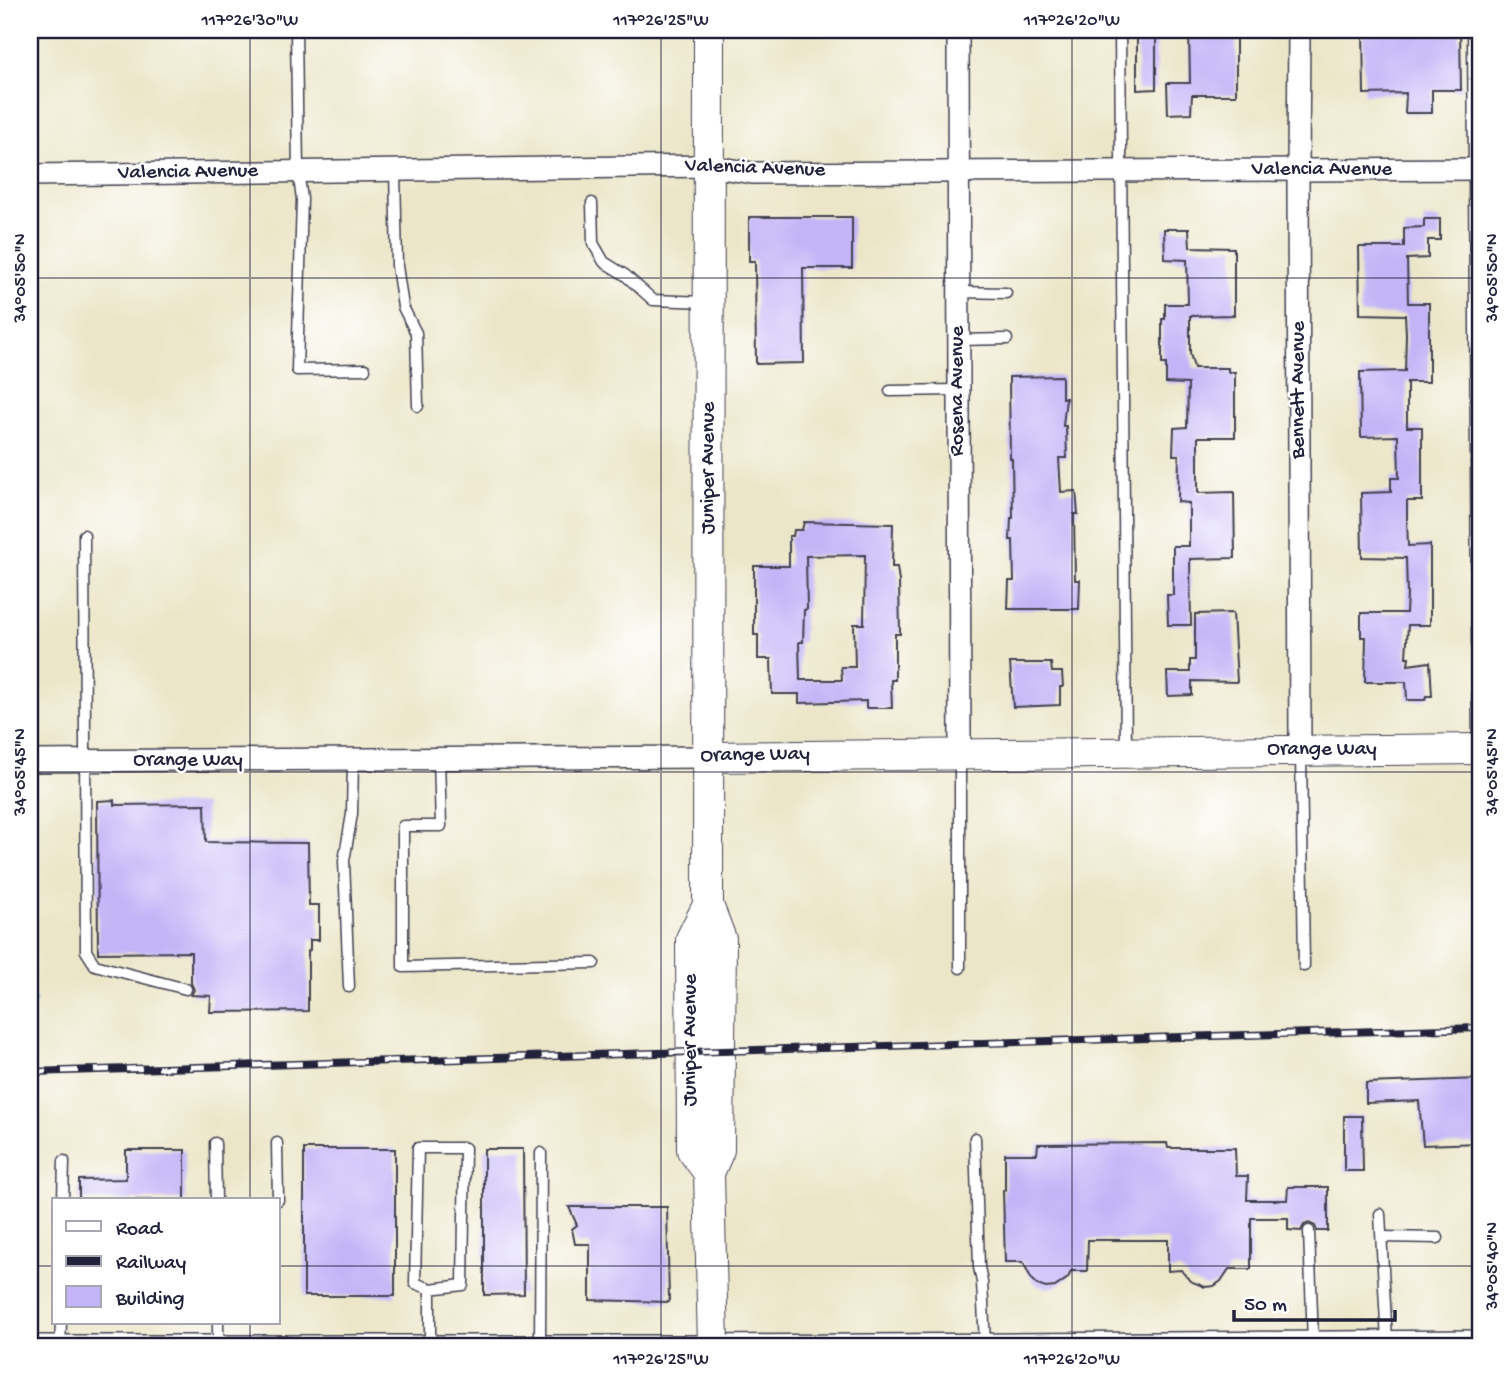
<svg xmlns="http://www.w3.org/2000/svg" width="1510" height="1377" viewBox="0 0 1510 1377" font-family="'Gochi Hand',sans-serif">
<rect width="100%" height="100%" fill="#fff"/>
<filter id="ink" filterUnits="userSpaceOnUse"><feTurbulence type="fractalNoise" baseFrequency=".0143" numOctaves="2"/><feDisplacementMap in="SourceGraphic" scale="14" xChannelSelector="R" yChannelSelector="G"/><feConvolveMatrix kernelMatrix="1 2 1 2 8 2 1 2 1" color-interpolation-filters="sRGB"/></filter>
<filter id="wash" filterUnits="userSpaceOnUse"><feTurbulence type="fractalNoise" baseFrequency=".00686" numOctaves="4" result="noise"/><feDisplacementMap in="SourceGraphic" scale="28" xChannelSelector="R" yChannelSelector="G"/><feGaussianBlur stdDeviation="1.57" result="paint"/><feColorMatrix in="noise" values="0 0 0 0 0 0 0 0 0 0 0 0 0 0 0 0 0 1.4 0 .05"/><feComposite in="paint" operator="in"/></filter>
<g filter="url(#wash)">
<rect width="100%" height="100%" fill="#ece6c9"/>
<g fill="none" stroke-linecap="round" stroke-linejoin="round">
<path stroke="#5fa2d3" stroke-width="6" d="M30 1001H33"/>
</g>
<g id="blocks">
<g fill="#c3b4f7" fill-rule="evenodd">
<path d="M1137 30H1156V89L1137 90Z"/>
<path d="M1189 30H1236V95H1192L1191 113 1168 114 1167 83H1190Z"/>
<path d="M1363 30H1460L1461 90H1432V113H1405L1406 93 1364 94Z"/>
<path d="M749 217H852V268H803L804 363 756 364 755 261H749Z"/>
<path d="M1424 219H1440V240H1428V258L1407 259 1408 303H1429V382H1407V427H1422V501H1407V519L1408 546 1430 545V625H1408L1406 657H1409L1408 665 1430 662 1432 696H1426L1425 700H1407L1406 682H1365L1366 637H1361V613H1406L1407 594 1406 558 1362 557 1361 493 1391 492V478H1399L1398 436 1361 437 1360 372 1405 371 1406 334 1405 315 1360 314 1359 247H1404V228L1424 227Z"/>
<path d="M1164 229H1189L1190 247 1234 248V315L1190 316V353L1194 368H1228V372H1235V437H1198V493L1234 492 1235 558 1190 559 1191 625H1168L1167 595H1173V546H1189V503L1178 502 1179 455H1173L1174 428 1187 427 1188 384 1166 383V364H1162V319H1165V304H1188L1187 260 1165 259Z"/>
<path d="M1062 376V398H1066L1063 426H1066L1067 458H1059L1061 492 1076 491 1078 514H1074L1075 580H1080L1079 609H1008L1009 581H1014L1013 540H1010L1011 518H1013L1012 459 1010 458 1009 377Z"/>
<path d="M804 522 893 524 892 567H897L899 581 900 634H895V680H891L892 708H866V701L799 703V694H772L771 659H758V635H754V566H789V536H793L794 530H802ZM865 555 864 624H854L855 667H841L842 680H800L799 642H803L804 610 807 609 806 556Z"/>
<path d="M1233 613 1237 682 1192 681V695L1168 696 1167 672H1190V660H1195V614Z"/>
<path d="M1010 663H1051L1052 672H1062L1063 687H1060V705L1013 707Z"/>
<path d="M114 800V805L205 804 206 842 308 843 309 905H319V940H310V950L308 951V1011L210 1012 211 996 191 995 194 990 191 983V952L98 953 97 801Z"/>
<path d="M1480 1079V1143L1423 1145 1419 1101 1366 1103V1083Z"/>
<path d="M1344 1116H1362L1363 1171H1344Z"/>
<path d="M1167 1143 1168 1148H1235L1236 1176H1248L1247 1200H1287L1288 1187H1328V1231H1317L1315 1226 1309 1223 1304 1225 1301 1231 1288 1230V1218H1251V1269H1229L1221 1281 1214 1286 1205 1287 1190 1281 1181 1270 1168 1271V1240H1088L1087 1271H1071L1068 1278 1055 1287 1046 1288 1037 1285 1032 1280 1023 1262H1005L1003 1190H1005V1154H1037L1038 1144Z"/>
<rect x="304" y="1149" width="91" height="147"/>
<path d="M484 1149H523L524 1294 484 1295Z"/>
<path d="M126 1150H185V1200H79V1180L126 1179Z"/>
<path d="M569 1207H667L669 1302 590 1300V1244H575L572 1229 577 1225Z"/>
</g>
</g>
</g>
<g filter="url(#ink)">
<use href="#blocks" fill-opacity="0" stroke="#403f50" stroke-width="2"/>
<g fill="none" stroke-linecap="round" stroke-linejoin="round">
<g stroke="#403f50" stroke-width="13">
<g id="lane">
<path d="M296 30 298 171 302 199 297 370 365 369"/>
<path d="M1120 30 1126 751"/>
<path d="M1473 30 1478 748"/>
<path d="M395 170 397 266 403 307 416 333 418 406"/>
<path d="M592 203 593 243 604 262 625 275 653 300 706 302"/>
<path d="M958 292 1006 293"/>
<path d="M958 340 1007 339"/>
<path d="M890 391 958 390"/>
<path d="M84 535 86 951 95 965 186 989"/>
<path d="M1301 753 1304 966"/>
<path d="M960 756V968"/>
<path d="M439 759 441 826H403V967L594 963"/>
<path d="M349 987 344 861 352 814 353 760"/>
<path d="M975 1138 979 1267 982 1282 985 1344"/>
<path d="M215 1143 216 1200"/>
<path d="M277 1143 278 1200"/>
<path d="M63 1200 64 1161"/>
<path d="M1380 1214 1387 1341"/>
<path d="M1309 1231 1313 1342"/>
<path d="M1382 1237 1438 1238"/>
<path d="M218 1323V1346"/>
<path d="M60 1346 61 1323"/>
<path d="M430 1346V1289L415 1283 418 1148H465L463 1285 430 1289"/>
<path d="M540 1346 541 1153"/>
</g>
</g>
<g stroke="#403f50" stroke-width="24">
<g id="street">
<path d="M958 30 960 753"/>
<path d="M1299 30 1298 170 1300 751"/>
<path d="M30 175 709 166 752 173 1480 169"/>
<path d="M30 761 708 757"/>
<path d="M30 1346H713L1480 1341"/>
</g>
</g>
<g stroke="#403f50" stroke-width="32">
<g id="secondary">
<path d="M709 30 708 905 721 939 719 1150 709 1173 713 1347"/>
<path d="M708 757 1480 749"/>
<path d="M708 905 691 939 692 1150 709 1173"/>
</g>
</g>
<use href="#lane" stroke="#fff" stroke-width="10"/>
<use href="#street" stroke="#fff" stroke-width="21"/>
<use href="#secondary" stroke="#fff" stroke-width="30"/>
<g stroke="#22223b" stroke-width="8">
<path id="rail" d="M30 1072 1480 1028"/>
</g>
<use href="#rail" stroke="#fff" stroke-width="5" stroke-dasharray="16" stroke-linecap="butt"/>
</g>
</g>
<path fill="none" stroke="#22223b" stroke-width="2" stroke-opacity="0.45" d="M250 30V1200M661 30V1347M1072 30V1347M30 278H1480M30 772H1480M30 1266H54M278 1266H1480M250 1323V1347"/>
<g text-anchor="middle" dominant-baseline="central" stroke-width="5" stroke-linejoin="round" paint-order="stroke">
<g font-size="21" fill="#22223b" stroke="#fff">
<text transform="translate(755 169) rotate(2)">Valencia Avenue</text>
<text x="1322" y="170">Valencia Avenue</text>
<text transform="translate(188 173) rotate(-1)">Valencia Avenue</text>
<text transform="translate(1299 390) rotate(-90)">Bennett Avenue</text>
<text transform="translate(958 391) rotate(-90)">Rosena Avenue</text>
<text transform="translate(709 468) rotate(-90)">Juniper Avenue</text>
<text x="1322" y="750">Orange Way</text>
<text transform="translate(755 756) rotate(-1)">Orange Way</text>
<text x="188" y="761">Orange Way</text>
<text transform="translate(691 1040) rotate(-90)">Juniper Avenue</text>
</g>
</g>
<rect width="1510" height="1377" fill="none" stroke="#fff" stroke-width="77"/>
<rect x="52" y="1198" width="228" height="126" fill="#ffffff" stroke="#a7a7b1" stroke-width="2"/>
<rect x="66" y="1221" width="35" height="10" fill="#ffffff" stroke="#a7a7b1" stroke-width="2"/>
<text x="116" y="1234" font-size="21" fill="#22223b">Road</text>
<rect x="66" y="1256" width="35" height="10" fill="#22223b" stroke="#a7a7b1" stroke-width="2"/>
<text x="116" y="1268" font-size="21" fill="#22223b">Railway</text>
<rect x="66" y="1286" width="35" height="21" fill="#c3b4f7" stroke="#a7a7b1" stroke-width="2"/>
<text x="116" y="1304" font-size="21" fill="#22223b">Building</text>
<path d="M1234 1310v10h161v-10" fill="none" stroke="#22223b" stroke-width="3.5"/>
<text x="1244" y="1310" font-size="21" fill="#22223b" stroke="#ffffff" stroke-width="5" paint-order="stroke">50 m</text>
<rect x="38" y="38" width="1434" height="1300" fill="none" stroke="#22223b" stroke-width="2.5"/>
<g font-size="18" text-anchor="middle" fill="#22223b">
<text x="250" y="25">117°26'30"W</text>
<text x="661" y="25">117°26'25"W</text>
<text x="1072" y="25">117°26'20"W</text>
<text transform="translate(19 278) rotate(-90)" y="6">34°05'50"N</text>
<text transform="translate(1491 278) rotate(-90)" y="6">34°05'50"N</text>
<text transform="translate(19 772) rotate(-90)" y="6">34°05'45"N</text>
<text transform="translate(1491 772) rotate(-90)" y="6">34°05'45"N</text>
<text transform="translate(1491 1266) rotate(-90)" y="6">34°05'40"N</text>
<text x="661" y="1364">117°26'25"W</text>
<text x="1072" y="1364">117°26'20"W</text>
</g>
</svg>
